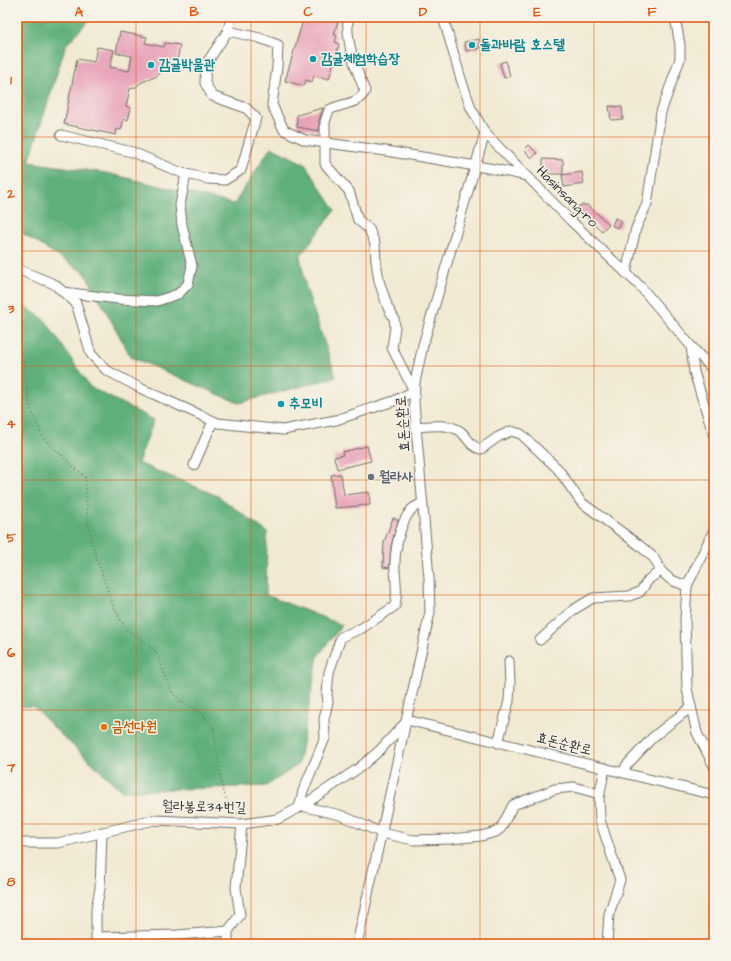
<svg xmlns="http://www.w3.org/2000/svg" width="731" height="961" viewBox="0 0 731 961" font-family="'Architects Daughter','Poor Story',sans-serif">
<rect width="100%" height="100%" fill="#f7f3e8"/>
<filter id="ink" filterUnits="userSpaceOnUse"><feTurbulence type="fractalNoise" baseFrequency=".025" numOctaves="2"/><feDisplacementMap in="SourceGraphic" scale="8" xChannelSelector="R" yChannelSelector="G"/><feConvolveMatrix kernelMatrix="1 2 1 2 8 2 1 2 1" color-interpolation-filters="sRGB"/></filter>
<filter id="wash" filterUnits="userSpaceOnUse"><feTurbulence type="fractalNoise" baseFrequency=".012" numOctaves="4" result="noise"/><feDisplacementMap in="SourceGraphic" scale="16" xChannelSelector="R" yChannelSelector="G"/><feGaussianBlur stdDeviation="0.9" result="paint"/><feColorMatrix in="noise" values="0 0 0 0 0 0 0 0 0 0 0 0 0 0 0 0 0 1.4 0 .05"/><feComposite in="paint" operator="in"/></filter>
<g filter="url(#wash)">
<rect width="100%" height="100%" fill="#f1e9d2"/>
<g fill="#5faf7a" stroke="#456d52">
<path d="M17 17H92L66 45 29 162 106 173 234 204 271 147 305 164 335 210 300 256 306 288 336 377 239 403 131 357 85 273 17 230Z"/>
<path d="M17 301 45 320 90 387 154 420 138 463 218 496 267 532 266 595 342 625 318 656 298 765 266 786 122 791 57 731 33 706 17 707Z"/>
</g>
<g id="blocks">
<g fill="#e8a3b9">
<path d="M304 17H339L334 35H337L335 42 339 44 329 79 314 75 312 82 306 80 304 86 285 81Z"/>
<path d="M120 32 147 37 145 43 164 47 165 43 180 45 177 61 155 77 140 83 136 87 130 89 126 106 131 108 128 120 124 119 121 130 117 129 116 135 64 124 77 59 94 62 97 47 114 50 110 67 129 71 132 56 116 53Z"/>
<path d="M479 39 480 48 466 51 464 42Z"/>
<path d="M506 61 510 76 504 78 500 63Z"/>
<path d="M609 106 622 107 623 119 611 120Z"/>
<path d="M323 108 319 120V131L297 127V115Z"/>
<path d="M529 145 537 153 532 158 524 150Z"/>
<path d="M543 159 563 160V174H543Z"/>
<path d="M582 172 584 184 564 187 562 175Z"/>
<path d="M580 205H587L609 224 602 231 577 209Z"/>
<path d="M615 218 622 221 619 228 612 226Z"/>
<path d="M367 446 371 461 337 469 334 457 343 455 342 452Z"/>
<path d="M341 474 344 495 369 492 370 505 335 508 331 475Z"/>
<path d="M393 518 398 520 391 546 389 568 383 567 384 542Z"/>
</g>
</g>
</g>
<g filter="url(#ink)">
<use href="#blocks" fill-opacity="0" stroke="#706e65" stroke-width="1"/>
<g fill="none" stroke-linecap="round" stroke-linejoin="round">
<g stroke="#706e65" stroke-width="11">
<g id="minor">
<path d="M231 17 228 31 260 38 278 45 277 67 272 105 284 130 305 140 386 151 494 169 527 176"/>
<path d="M443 17 461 79 471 108 485 133 570 220 640 286 691 346 714 371"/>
<path d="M61 135 132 152 182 173 208 179 225 180 241 170 256 118 246 108 212 96 205 83 206 64 228 31"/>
<path d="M17 269 54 284 76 303 91 354 106 370 142 389 218 423 283 430 336 420 394 401 414 391 392 348 395 327 394 318 388 308 379 281 376 261 375 244 369 229 358 220 349 191 325 164V122L329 110C341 103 359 105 365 91 355 67 346 43 348 17"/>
<path d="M626 273 636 228 647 204 661 112 680 59V45L675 17"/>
<path d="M63 292 118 299 157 301 178 294 188 284 192 266 182 225 180 205 186 174"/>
<path d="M691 346 694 372 714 436"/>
<path d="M416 427C429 426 448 423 460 431 468 437 470 447 481 449L498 437 511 431 521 434 558 469 581 502 639 545 654 558 661 571 671 580 687 586"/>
<path d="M194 465 213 421"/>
<path d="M714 530 687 586 685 620 687 689 697 733 714 766"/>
<path d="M540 640 573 610 593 598 629 596 640 592 649 579 661 571"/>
<path d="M407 720 714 795"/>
<path d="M498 743 509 701 510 684 509 661"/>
<path d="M605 768 599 797 600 820 620 880 609 914 607 944"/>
<path d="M624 773 626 766 653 737 691 707"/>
<path d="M302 806 340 815 382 833 413 840 451 839 481 836 496 832 501 828 513 805 555 789 574 787 600 794"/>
<path d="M299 808 303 791 325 738 324 719 328 702 327 694 329 672 341 637 362 628 395 606C398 594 396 583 395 571 394 553 399 523 412 509 415 506 419 505 423 503"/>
<path d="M102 832 100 889 96 909V937L177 935 228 931"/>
<path d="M17 843H58L154 820 242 824 278 819 302 806 359 768 379 751 406 722"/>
<path d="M228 944V931L240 915 236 888 242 824"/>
<path d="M357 944 430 612 429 578 414 403 415 382 423 345 485 133"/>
</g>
</g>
<path stroke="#706e65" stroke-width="1.5" stroke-dasharray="1 3" stroke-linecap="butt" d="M24 362 27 391 31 409 43 438 85 477 88 524 97 560 114 608 126 629 155 650 172 692 181 702 202 713 213 726 223 791 231 809 240 815"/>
<use href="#minor" stroke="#fff" stroke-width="9"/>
</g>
</g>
<path fill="none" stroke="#df570e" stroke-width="1" stroke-opacity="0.55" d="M136 17V944M251 17V944M366 17V944M480 17V944M594 17V944M17 137H714M17 251H714M17 366H714M17 480H714M17 595H714M17 710H714M17 824H714"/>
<g fill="#0f9aa8" stroke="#f7f3e8" stroke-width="1.5">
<circle cx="472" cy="45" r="4"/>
<circle cx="313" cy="59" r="4"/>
<circle cx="151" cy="65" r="4"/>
<circle cx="281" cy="404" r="4"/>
</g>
<circle fill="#6b7280" stroke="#f7f3e8" stroke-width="1.5" cx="371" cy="477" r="4"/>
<circle fill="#e8710a" stroke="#f7f3e8" stroke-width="1.5" cx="104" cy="727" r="4"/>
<g text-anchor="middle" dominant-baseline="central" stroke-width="3" stroke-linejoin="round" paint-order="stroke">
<g font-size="14" font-weight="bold" fill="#0d838f" stroke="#f7f3e8" text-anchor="start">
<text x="480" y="45">돌과바람 호스텔</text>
<text x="321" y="59">감귤체험학습장</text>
<text x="159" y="65">감귤박물관</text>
<text x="289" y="404">추모비</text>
</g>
<g font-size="14" fill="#2b2b2b" stroke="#f7f3e8">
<text transform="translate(567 197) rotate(45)">Hasinsang-ro</text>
<text transform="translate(403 424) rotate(-94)">효돈순환로</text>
<text transform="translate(564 744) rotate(14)">효돈순환로</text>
<text transform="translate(204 807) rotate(1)">월라봉로34번길</text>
</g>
<g font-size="14" font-weight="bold" fill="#5b616d" stroke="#f7f3e8" text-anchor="start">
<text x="379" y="477">월라사</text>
</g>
<g font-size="14" font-weight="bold" fill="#c56008" stroke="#f7f3e8" text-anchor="start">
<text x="112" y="727">금선다원</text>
</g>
</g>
<rect width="731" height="961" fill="none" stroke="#f7f3e8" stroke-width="44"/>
<rect x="22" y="22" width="687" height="917" fill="none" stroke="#df570e" stroke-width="1.5"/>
<g font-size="13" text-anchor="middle" font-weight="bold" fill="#df570e">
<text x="79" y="16">A</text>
<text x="194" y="16">B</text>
<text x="308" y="16">C</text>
<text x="423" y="16">D</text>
<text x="537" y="16">E</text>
<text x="652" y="16">F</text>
<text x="11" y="84">1</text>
<text x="11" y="198">2</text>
<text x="11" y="313">3</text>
<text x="11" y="428">4</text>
<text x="11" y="542">5</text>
<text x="11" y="657">6</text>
<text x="11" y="772">7</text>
<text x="11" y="886">8</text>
</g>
</svg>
